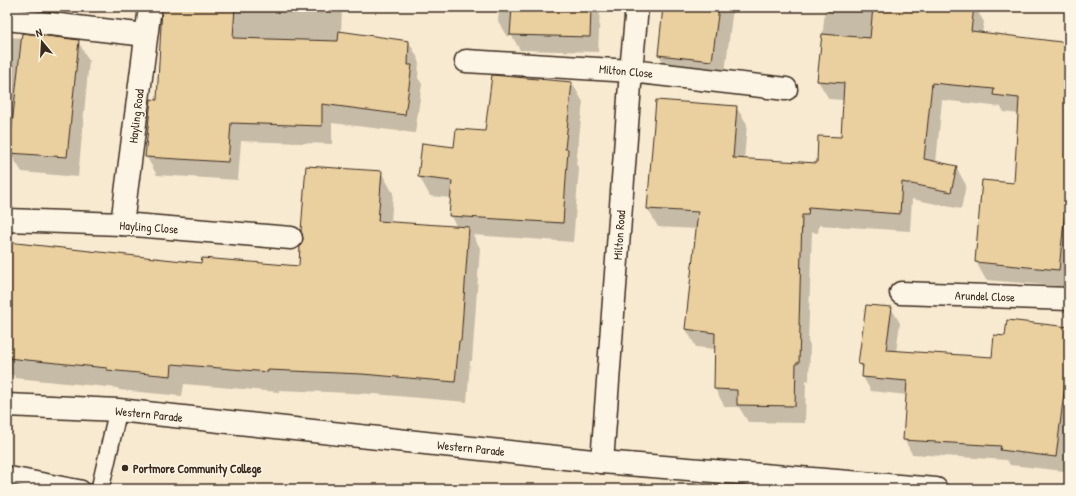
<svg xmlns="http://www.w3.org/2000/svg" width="1076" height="496" viewBox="0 0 1076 496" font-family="'Patrick Hand',sans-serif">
<rect width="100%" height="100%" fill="#f7ead0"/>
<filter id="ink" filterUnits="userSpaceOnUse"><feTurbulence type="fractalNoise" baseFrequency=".025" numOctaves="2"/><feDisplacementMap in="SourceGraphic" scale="8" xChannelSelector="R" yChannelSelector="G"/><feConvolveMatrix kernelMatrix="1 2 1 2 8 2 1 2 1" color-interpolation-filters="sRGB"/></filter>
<g filter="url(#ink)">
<g fill="#0003">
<path d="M163 7H342L341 33 409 42 419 60 418 78 422 84 415 133 332 123V144L241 141 238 180 157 175 146 156 158 101Z"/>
<path d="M499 7H600L598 52 520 50 512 36H507L498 21Z"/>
<path d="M664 7H733L724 81 671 75 659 55Z"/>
<path d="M799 7H975L984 22 982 33 1069 44V287L986 280 976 262 983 181 1015 184 1019 114 1004 112 1001 107 942 100 936 163 956 167 966 185 961 209 912 199 910 231 819 225 818 233 812 232 808 342 810 345 809 381 806 380 805 423 748 422 739 407H725L715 389V349L696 347 686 329 697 229 658 227 648 209 736 107 747 124 744 160 818 164 841 138 844 100 829 99 818 81 825 10Z"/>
<path d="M7 37 78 41 89 61 78 177 22 172 10 153 13 128H7Z"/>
<path d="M572 83 583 102 576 164 579 169 573 242 473 235 480 248 472 361H470L467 402 374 394 279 390V392L184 384 182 396 119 390 118 388 15 378 14 375H7V242L202 264 300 267 381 172 393 193 391 222 457 227 450 215 451 198 430 196 419 176 455 148Z"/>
<path d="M891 308 900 323 896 352 992 358 1006 337 1069 328V467H1065L1064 471 1010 465 1007 460 912 454 904 439 907 395 871 391 863 377V371L860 364Z"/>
<path d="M228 488 252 489H228Z"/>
</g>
<g fill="#ebd09f" stroke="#3b2a1e">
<path d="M162 7H235L233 38 338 41 339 31 409 41 408 65H412L405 115 322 104V126L231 123 228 162 145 157 151 99 157 100Z"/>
<path d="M512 7H591L590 37 510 35Z"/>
<path d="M663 7H719L712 61 658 55Z"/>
<path d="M873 7H974L971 31 1069 43V171L1059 270 975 262 982 180 1014 183 1019 98 993 95 994 89 932 83 924 159 957 166 951 192 902 182 900 214 809 207 808 215H802L799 326H800L799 363H796L795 406 737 405V390L714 389 715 333 685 329 698 212 647 209 656 100 737 106 733 158 817 163 818 136 841 137 844 83 817 81 822 34 870 38Z"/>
<path d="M22 33 79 40 67 157 9 153Z"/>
<path d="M492 75 572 82 565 149H568L563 223 449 216 452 181 418 177 422 143 454 147 456 129 485 131Z"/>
<path d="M306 166 382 171 378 221 469 227 461 341H459L455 382 362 374 268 370V372L172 364 171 376 107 370V368L7 358V242L201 263 202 258 299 266 300 246 303 239 301 231Z"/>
<path d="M866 305 892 307 886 350 992 357 994 335 1005 336 1007 320 1069 327V352L1056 457 1000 450 1001 446 903 440 907 381 862 377 863 365 858 364Z"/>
</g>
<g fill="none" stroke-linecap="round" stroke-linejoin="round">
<g stroke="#3b2a1e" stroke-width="20">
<g id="lane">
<path d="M7 475 81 489"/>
<path d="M100 489 118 410"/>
</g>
</g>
<g stroke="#3b2a1e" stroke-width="25">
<g id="street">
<path d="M7 19 146 35"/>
<path d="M466 61 631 71 786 89"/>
<path d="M7 220 122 224 291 238"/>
<path d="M122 224 150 7"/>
<path d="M901 293 1069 299"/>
<path d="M7 405 118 410 602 462 936 489"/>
<path d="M602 462 631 71 637 7"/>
</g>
</g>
<use href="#lane" stroke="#fcf5e5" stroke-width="17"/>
<use href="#street" stroke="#fcf5e5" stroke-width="22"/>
</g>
</g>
<circle fill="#3b2a1e" stroke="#fcf5e5" stroke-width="1.5" cx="125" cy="468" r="4"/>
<g text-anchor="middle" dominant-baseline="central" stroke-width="3" stroke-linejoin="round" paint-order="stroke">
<g font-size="12" fill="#3b2a1e" stroke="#fcf5e5">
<text transform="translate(626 71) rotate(5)">Milton Close</text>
<text transform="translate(136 116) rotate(-83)">Hayling Road</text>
<text transform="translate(149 227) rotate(4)">Hayling Close</text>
<text transform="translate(619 235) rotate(-86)">Milton Road</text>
<text transform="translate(985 296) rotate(2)">Arundel Close</text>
<text transform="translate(149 414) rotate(6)">Western Parade</text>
<text transform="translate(471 448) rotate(6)">Western Parade</text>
</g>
<g font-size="12" font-weight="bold" fill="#3b2a1e" stroke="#fcf5e5" text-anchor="start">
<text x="133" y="468">Portmore Community College</text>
</g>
</g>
<rect width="1076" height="496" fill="none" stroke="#fcf5e5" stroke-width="24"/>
<rect x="12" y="12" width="1052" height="472" fill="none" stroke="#3b2a1e" stroke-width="1.5" filter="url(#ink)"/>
<g transform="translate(42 42) rotate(342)" stroke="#fcf5e5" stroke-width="3" paint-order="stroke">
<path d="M0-3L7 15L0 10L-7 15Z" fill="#3b2a1e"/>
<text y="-6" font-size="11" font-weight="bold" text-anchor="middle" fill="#3b2a1e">N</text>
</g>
</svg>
